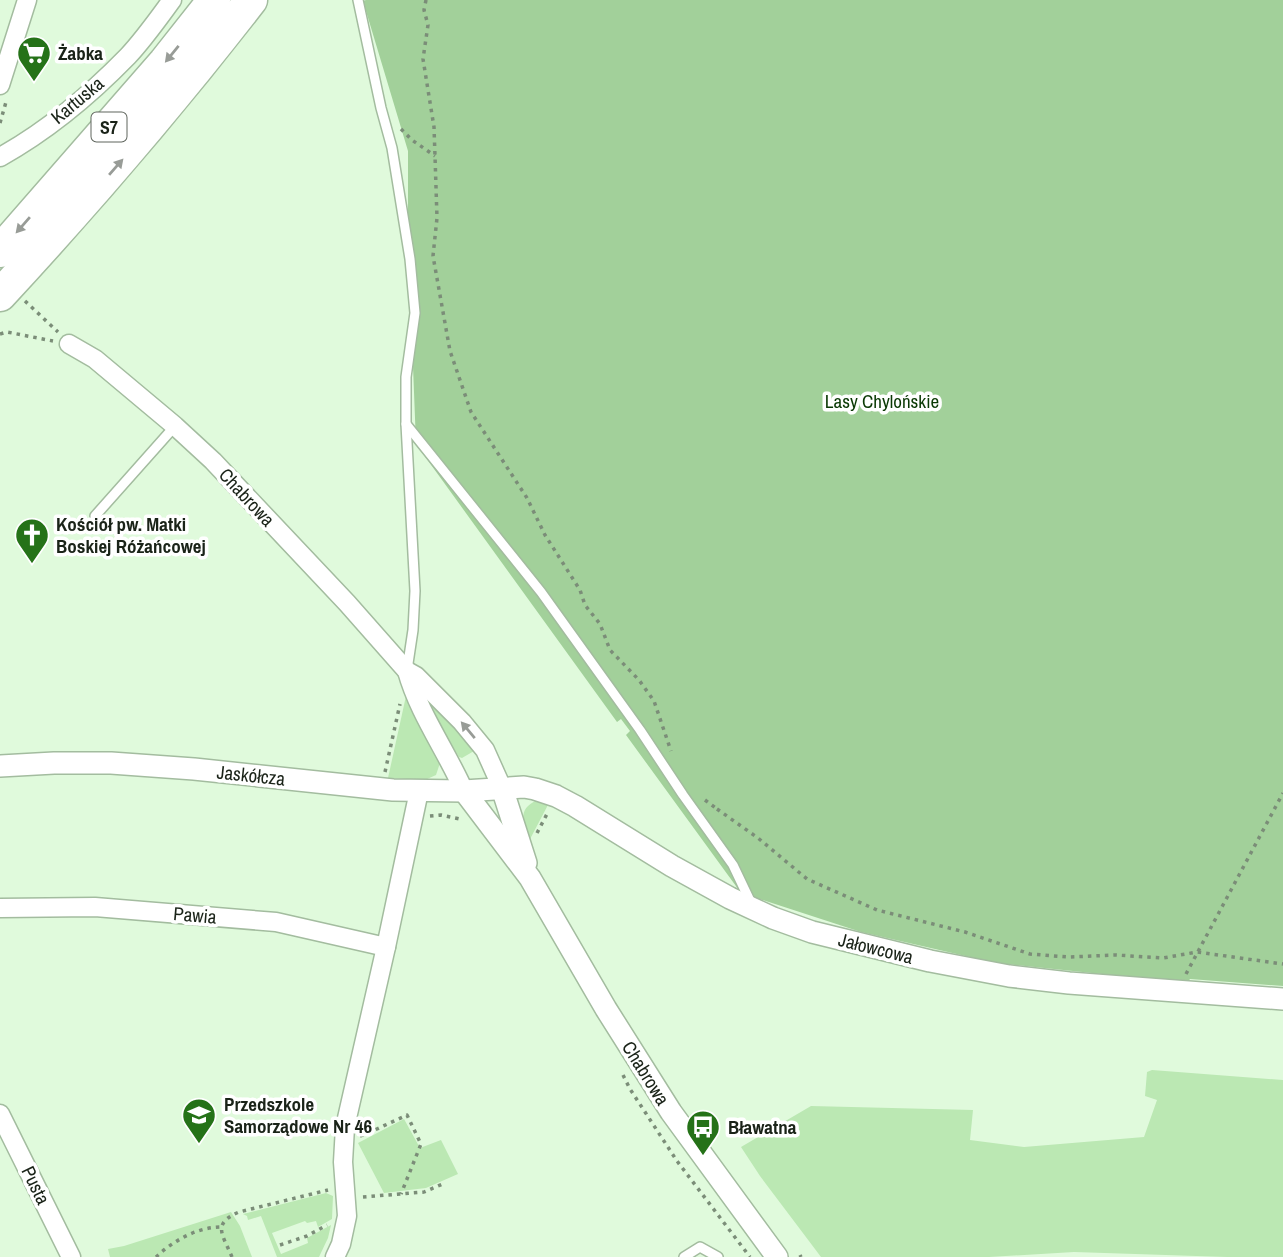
<svg xmlns="http://www.w3.org/2000/svg" width="1283" height="1257" viewBox="0 0 1283 1257" font-family="'Archivo Narrow',sans-serif">
<rect width="100%" height="100%" fill="#e0fadc"/>
<g fill="#bbe8b3">
<path d="M422 693 472 744 475 748 474 751 462 758 459 757 421 695Z"/>
<path d="M406 696 440 756V763L436 775 425 780 388 778Z"/>
<path d="M537 800 549 803 529 841C524 823 516 810 537 800Z"/>
<path d="M1152 1070 1283 1080V1257H1227L1074 1252 989 1257H821L760 1176 741 1147 811 1106 973 1110 970 1140 1024 1147 1144 1137 1157 1100 1145 1096 1147 1072Z"/>
<path d="M404 1119 420 1148 441 1140 458 1174 426 1188 384 1193 358 1143Z"/>
<path d="M326 1193 333 1196 332 1219 318 1227 316 1221 307 1223 305 1221 272 1233 281 1254 308 1243 307 1238 331 1225 328 1238 319 1257H277L261 1216 248 1220 247 1216 243 1214Z"/>
<path d="M231 1212 240 1226 252 1257H110L108 1249 124 1246Z"/>
</g>
<path fill="#a2d09a" d="M366 0H1283V986L1190 979 1187 983 996 963 861 932 741 893 626 735 630 731 621 719 617 722 416 444 408 237V151L363 1Z"/>
<g fill="none" stroke-linecap="round" stroke-linejoin="round">
<g stroke="#a3bc9f" stroke-width="12">
<g id="service">
<path d="M358 0 381 108 392 148 410 259 415 313 406 377V424L415 591 413 630 407 670"/>
<path d="M406 424 541 592 640 730 683 795 733 865 752 905"/>
<path d="M95 516 175 426"/>
<path d="M684 1257 700 1247 718 1257"/>
</g>
</g>
<g stroke="#a3bc9f" stroke-width="21">
<g id="minor">
<path d="M0 85 27 0"/>
<path d="M0 157C47 131 91 94 128 56 144 39 158 19 172 0"/>
<path d="M69 344 95 359 175 426 213 461 347 603 407 671 416 676 462 722 485 750 502 788"/>
<path d="M407 671C419 714 446 750 464 791"/>
<path d="M0 908 95 907 276 922 386 947"/>
<path d="M0 1114 71 1257"/>
<path d="M335 1257 341 1244 347 1216 343 1162 345 1127 386 947 419 791"/>
</g>
</g>
<g stroke="#a3bc9f" stroke-width="24">
<g id="tertiary">
<path d="M0 766 54 763H111L194 769 393 790 464 791 524 787 535 789 556 796 575 806 672 866 730 898 773 918 812 932 930 961 1009 976 1069 983 1283 999"/>
<path d="M502 788 526 863"/>
<path d="M464 791 530 878 606 1009 671 1112 777 1257"/>
</g>
</g>
<g stroke="#a3bc9f" stroke-width="35">
<g id="motorway">
<path d="M0 251 165 62 214 0"/>
<path d="M0 295C88 200 172 102 251 0"/>
</g>
</g>
<g stroke="#7b8d78" stroke-width="3.5" stroke-dasharray="3.5 5" stroke-linecap="butt">
<path d="M426 0 424 10 428 25 423 59 434 127 435 156 437 218 433 256 450 351 471 412 527 498 545 535 580 590 585 605 600 624 610 650 639 680 654 701 671 751"/>
<path d="M0 123 6 102"/>
<path d="M401 129 412 140 435 156"/>
<path d="M25 301 58 332"/>
<path d="M0 334 7 332 53 341"/>
<path d="M385 772 400 704"/>
<path d="M705 800 717 809"/>
<path d="M717 809 758 838 807 879 877 910 965 932 1030 954 1068 957 1116 955 1163 958 1197 952 1283 964"/>
<path d="M430 816 441 815 460 819"/>
<path d="M537 833 548 812"/>
<path d="M1186 974 1283 793"/>
<path d="M623 1075 630 1089 677 1161 750 1257"/>
<path d="M360 1136 366 1134 407 1115 421 1144 401 1194"/>
<path d="M363 1197 424 1192 445 1183"/>
<path d="M280 1245 307 1236 327 1225"/>
<path d="M800 1255 801 1257"/>
<path d="M156 1257C173 1241 197 1227 221 1227"/>
<path d="M232 1257C223 1235 211 1224 239 1212L328 1190"/>
</g>
<use href="#service" stroke="#fff" stroke-width="9"/>
<use href="#minor" stroke="#fff" stroke-width="18"/>
<use href="#tertiary" stroke="#fff" stroke-width="21"/>
<use href="#motorway" stroke="#fff" stroke-width="32"/>
</g>
<defs><path id="oneway-solid" d="M-6-.8H1V-3.2L6.5 0L1 3.2V.8H-6Z" transform="scale(1.75)"/></defs>
<g fill="#989c97">
<use href="#oneway-solid" transform="translate(172 54) rotate(129)"/>
<use href="#oneway-solid" transform="translate(116 167) rotate(-49)"/>
<use href="#oneway-solid" transform="translate(23 225) rotate(131)"/>
<use href="#oneway-solid" transform="translate(468 730) rotate(-130)"/>
</g>
<defs>
<g id="supermarket-pin" transform="scale(1.75)"><path d="M0 17L-7.5 6A9.5 9.5 0 1 1 7.5 6Z" fill="#257218" stroke="#fff"/><path d="M-6-5.5h2.5l.6 2H6L4.5 2H-2.5L-4.4-4H-6ZM-1.5 3.2a1.3 1.3 0 1 0 .1 0ZM3 3.2a1.3 1.3 0 1 0 .1 0Z" fill="#fff"/></g>
<g id="church-pin" transform="scale(1.75)"><path d="M0 17L-7.5 6A9.5 9.5 0 1 1 7.5 6Z" fill="#257218" stroke="#fff"/><path d="M-1.2-6h2.4v3.5h3.3v2.4h-3.3V6h-2.4V-.1h-3.3v-2.4h3.3Z" fill="#fff"/></g>
<g id="school-pin" transform="scale(1.75)"><path d="M0 17L-7.5 6A9.5 9.5 0 1 1 7.5 6Z" fill="#257218" stroke="#fff"/><path d="M0-5L7-2L0 1L-7-2ZM-4 1L0 2.5L4 1V4Q0 6-4 4Z" fill="#fff"/></g>
<g id="bus-pin" transform="scale(1.75)"><path d="M0 17L-7.5 6A9.5 9.5 0 1 1 7.5 6Z" fill="#257218" stroke="#fff"/><path d="M-5-6H5V4H4V6H2V4H-2V6H-4V4H-5ZM-3.5-4V0h7V-4ZM-3.5 1.2v1.5H-2V1.2ZM2 1.2v1.5H3.5V1.2Z" fill="#fff"/></g>
</defs>
<g fill-rule="evenodd">
<use href="#supermarket-pin" x="34" y="53"/>
<use href="#church-pin" x="32" y="535"/>
<use href="#school-pin" x="199" y="1115"/>
<use href="#bus-pin" x="703" y="1127"/>
</g>
<g text-anchor="middle" dominant-baseline="central" stroke-width="7" stroke-linejoin="round" paint-order="stroke">
<rect fill="#fff" stroke="#5f655d" stroke-width="2" x="91.5" y="112.5" width="35" height="29" rx="5"/>
<g font-size="18" font-weight="bold" fill="#1a2318">
<text x="109" y="127">S7</text>
</g>
<g font-size="19" font-weight="bold" fill="#1a2318" stroke="#fff" text-anchor="start">
<text x="58" y="53">Żabka</text>
<text x="56" y="524">Kościół pw. Matki<tspan x="56" dy="22">Boskiej Różańcowej</tspan></text>
<text x="224" y="1104">Przedszkole<tspan x="224" dy="22">Samorządowe Nr 46</tspan></text>
<text x="728" y="1127">Bławatna</text>
</g>
<g font-size="19" fill="#1a2318" stroke="#fff">
<text transform="translate(77 100) rotate(-40)">Kartuska</text>
<text transform="translate(247 497) rotate(47)">Chabrowa</text>
<text transform="translate(251 775) rotate(6)">Jaskółcza</text>
<text transform="translate(195 915) rotate(5)">Pawia</text>
<text transform="translate(876 948) rotate(14)">Jałowcowa</text>
<text transform="translate(646 1073) rotate(58)">Chabrowa</text>
<text transform="translate(36 1185) rotate(64)">Pusta</text>
</g>
<g font-size="19" fill="#0a3904" stroke="#fff">
<text x="882" y="401">Lasy Chylońskie</text>
</g>
</g>
</svg>
